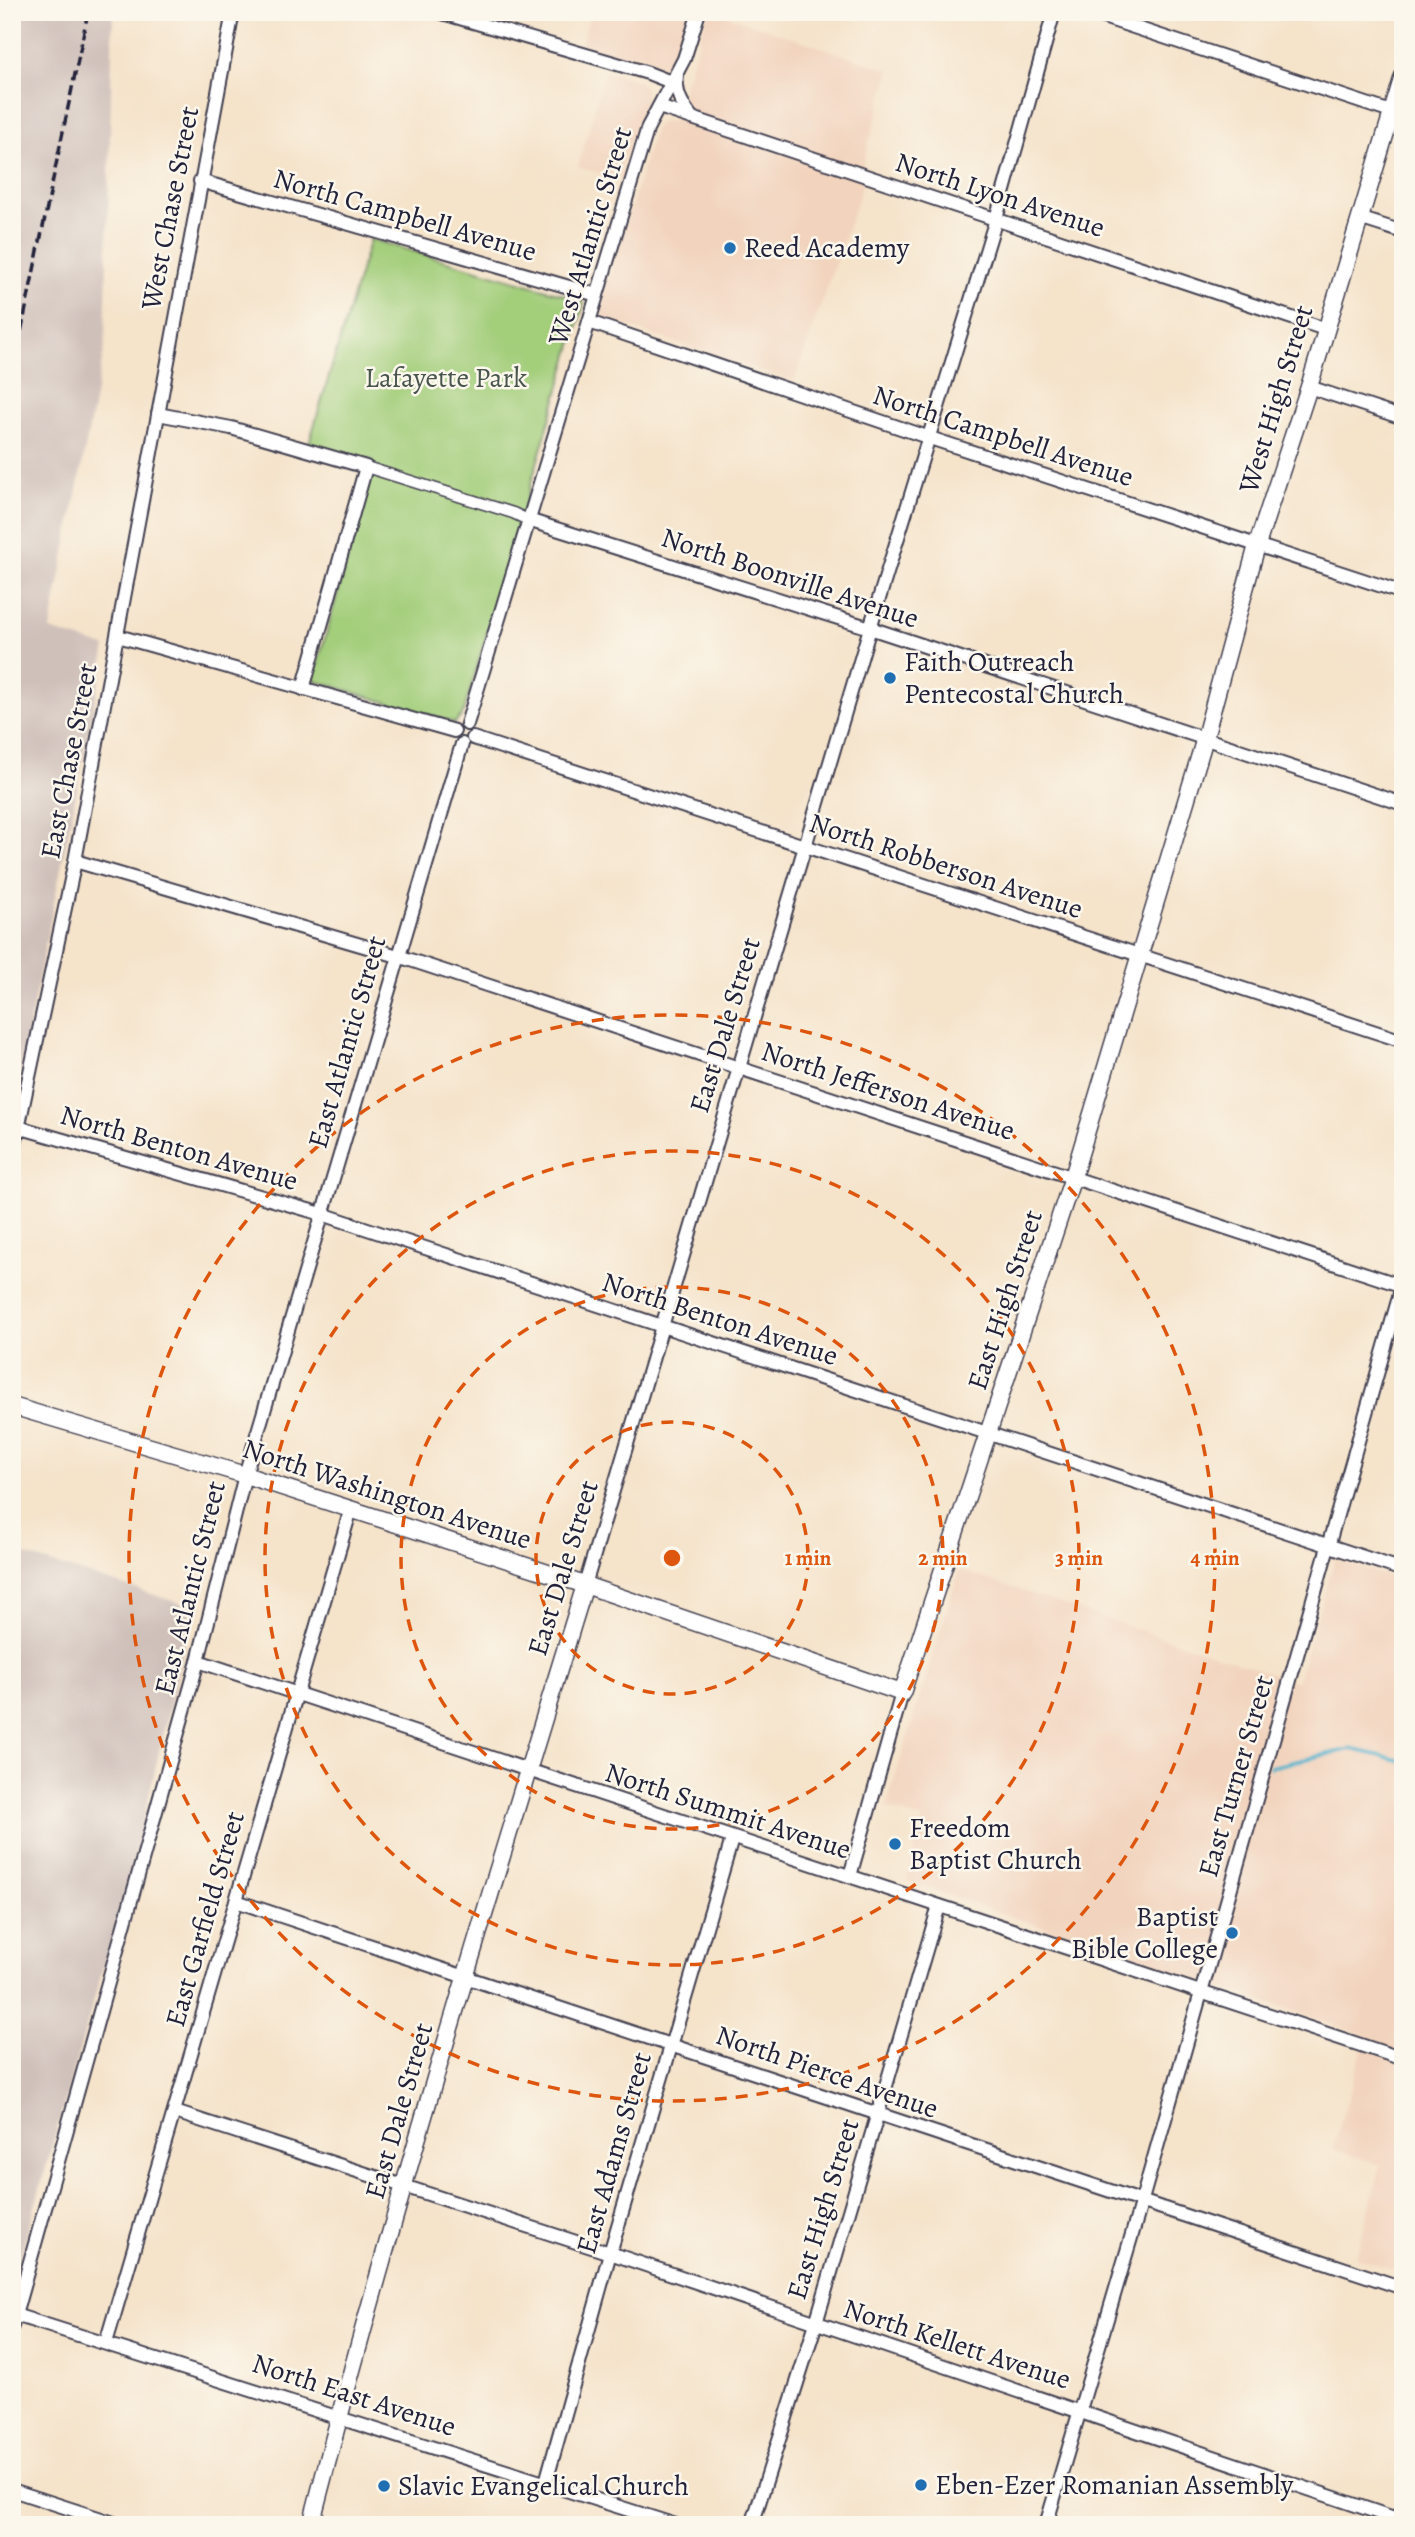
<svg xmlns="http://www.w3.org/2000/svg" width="1415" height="2537" viewBox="0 0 1415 2537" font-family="Alegreya,serif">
<rect width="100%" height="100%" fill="#fbf7ec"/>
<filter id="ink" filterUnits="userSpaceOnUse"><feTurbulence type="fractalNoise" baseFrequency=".0143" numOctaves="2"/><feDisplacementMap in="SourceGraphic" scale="14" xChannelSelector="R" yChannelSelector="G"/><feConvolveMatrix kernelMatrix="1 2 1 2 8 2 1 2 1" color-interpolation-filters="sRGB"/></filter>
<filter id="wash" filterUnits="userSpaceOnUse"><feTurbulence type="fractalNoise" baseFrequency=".00686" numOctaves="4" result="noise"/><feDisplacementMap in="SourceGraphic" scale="28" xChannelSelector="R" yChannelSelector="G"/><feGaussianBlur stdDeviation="1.57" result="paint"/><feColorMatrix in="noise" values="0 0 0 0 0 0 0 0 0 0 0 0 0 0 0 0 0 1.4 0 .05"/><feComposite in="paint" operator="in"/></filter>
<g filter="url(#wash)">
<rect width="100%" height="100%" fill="#f5e3ca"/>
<g fill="#f2d4be">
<path d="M591 12H691L670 65 663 69 581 45Z"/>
<path d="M708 12H715L890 70 862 167V187L794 382 607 320 601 313 600 308 654 130 659 123 673 121Z"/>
<path d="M605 71 637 81 644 86 646 93 647 102 641 121 635 128 621 170 624 174 623 180H621L578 167Z"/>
<path d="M1335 1559 1403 1581V2273L1356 2257 1381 2165 1333 2149 1366 2036 906 1881 923 1820 886 1807 959 1570 1297 1682Z"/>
</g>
<g fill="#cfc0ba">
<path d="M15 12H113L105 345 50 630 106 647 12 1109V23Z"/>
<path d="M12 1551 193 1607 134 1859 12 2286Z"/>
</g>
<path fill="#a3ce7a" stroke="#62785a" stroke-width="2" d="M370 239 582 300 584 304 463 714 455 723 313 680 373 469V463L369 460 309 443Z"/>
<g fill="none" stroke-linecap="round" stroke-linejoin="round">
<path stroke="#4db1cc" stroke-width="3.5" d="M1270 1767 1351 1749 1403 1761"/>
</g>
</g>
<g filter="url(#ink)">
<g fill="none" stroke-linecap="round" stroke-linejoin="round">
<g stroke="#423f50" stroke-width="13">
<path id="pedestrian" d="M366 467 513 513 528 520"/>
</g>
<g stroke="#423f50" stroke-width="16">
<g id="minor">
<path d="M439 12 648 73 671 82"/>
<path d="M1088 12 1391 112"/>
<path d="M677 74C675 93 681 103 692 118"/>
<path d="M659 107 1325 329"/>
<path d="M200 181 597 295"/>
<path d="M1359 218 1403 232"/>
<path d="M589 322 939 441 1403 593"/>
<path d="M1309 387 1403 418"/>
<path d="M158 414 231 428 366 467 303 689"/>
<path d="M528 520 870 628 1403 804"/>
<path d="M118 636 454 731"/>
<path d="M467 724 648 127 684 59 699 12"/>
<path d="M473 738 1403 1041"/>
<path d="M75 861 398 956 1403 1286"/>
<path d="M18 1127 322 1214 1403 1570"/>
<path d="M12 1157 75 861 233 12"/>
<path d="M585 1585 870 628 996 219 1054 12"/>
<path d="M198 1661 1403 2059"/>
<path d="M850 1876 902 1693"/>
<path d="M236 1901 1403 2288"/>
<path d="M175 2112 610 2253 1403 2521"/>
<path d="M15 2315 676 2525"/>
<path d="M12 2326 198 1661 245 1475 462 744"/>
<path d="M106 2343 351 1509"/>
<path d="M546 2482 610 2253 732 1839"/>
<path d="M12 2490 120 2525"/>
<path d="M752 2525 816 2323 939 1906"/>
<path d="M1046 2525 1138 2214 1403 1283"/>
</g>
</g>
<g stroke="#423f50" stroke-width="19">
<g id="tertiary">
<path d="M12 1406 245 1475 585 1585 902 1693 1073 1177 1202 748 1257 545 1309 387 1403 76"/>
<path d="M311 2525C392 2209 489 1897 585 1585"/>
</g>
</g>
<g stroke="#423f50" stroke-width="23">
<path id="primary" d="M1400 2525 1403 2514"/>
</g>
<use href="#pedestrian" stroke="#fff" stroke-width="10"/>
<use href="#minor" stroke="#fff" stroke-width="12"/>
<use href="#tertiary" stroke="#fff" stroke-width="16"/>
<use href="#primary" stroke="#fff" stroke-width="19"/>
<path stroke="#22223b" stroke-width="3.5" stroke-dasharray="10 5" stroke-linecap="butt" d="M12 375 88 12"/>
</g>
</g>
<g fill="none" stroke="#de560e" stroke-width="3.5" stroke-dasharray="12 9">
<circle cx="672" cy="1558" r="136"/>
<circle cx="672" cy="1558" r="271"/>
<circle cx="672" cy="1558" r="407"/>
<circle cx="672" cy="1558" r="543"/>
</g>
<g fill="#1f6fb2" stroke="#fbf7ec" stroke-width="2.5">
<circle cx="730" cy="248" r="7"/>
<circle cx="890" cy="678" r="7"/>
<circle cx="895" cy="1844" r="7"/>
<circle cx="1232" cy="1933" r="7"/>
<circle cx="921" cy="2485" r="7"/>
<circle cx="384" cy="2486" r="7"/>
</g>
<g text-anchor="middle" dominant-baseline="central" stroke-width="5" stroke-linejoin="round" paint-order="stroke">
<g font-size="28" fill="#22223b" stroke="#fbf7ec">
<text transform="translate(1000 195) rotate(18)">North Lyon Avenue</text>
<text transform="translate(170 208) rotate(-79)">West Chase Street</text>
<text transform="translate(405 215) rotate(16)">North Campbell Avenue</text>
<text transform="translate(590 236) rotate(-73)">West Atlantic Street</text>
<text transform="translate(1276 399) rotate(-73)">West High Street</text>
<text transform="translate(1003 436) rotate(18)">North Campbell Avenue</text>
<text transform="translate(790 578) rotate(18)">North Boonville Avenue</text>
<text transform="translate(69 761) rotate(-79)">East Chase Street</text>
<text transform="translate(946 866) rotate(18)">North Robberson Avenue</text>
<text transform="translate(725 1025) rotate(-73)">East Dale Street</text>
<text transform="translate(347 1042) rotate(-74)">East Atlantic Street</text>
<text transform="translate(888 1091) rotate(18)">North Jefferson Avenue</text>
<text transform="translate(179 1148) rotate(16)">North Benton Avenue</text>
<text transform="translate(1005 1300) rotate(-72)">East High Street</text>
<text transform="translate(720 1319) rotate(18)">North Benton Avenue</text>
<text transform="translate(387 1494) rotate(18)">North Washington Avenue</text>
<text transform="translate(563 1568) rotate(-73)">East Dale Street</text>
<text transform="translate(190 1588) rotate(-76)">East Atlantic Street</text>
<text transform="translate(1236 1776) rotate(-74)">East Turner Street</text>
<text transform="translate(728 1811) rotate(18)">North Summit Avenue</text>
<text transform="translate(205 1919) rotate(-74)">East Garfield Street</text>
<text transform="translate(827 2072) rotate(19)">North Pierce Avenue</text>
<text transform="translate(399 2111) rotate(-74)">East Dale Street</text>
<text transform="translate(614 2153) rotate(-74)">East Adams Street</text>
<text transform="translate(823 2209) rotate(-73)">East High Street</text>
<text transform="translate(957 2344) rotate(18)">North Kellett Avenue</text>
<text transform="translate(354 2395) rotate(18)">North East Avenue</text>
</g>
<g font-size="28" fill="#22223b" stroke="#fbf7ec" text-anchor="start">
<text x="744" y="248">Reed Academy</text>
<text x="904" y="662">Faith Outreach<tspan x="904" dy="32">Pentecostal Church</tspan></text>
<text x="909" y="1828">Freedom<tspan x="909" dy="32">Baptist Church</tspan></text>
<text x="1218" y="1917" text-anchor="end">Baptist<tspan x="1218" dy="32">Bible College</tspan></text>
<text x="935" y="2485">Eben-Ezer Romanian Assembly</text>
<text x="398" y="2486">Slavic Evangelical Church</text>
</g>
<g font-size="28" fill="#49564e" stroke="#fbf7ec">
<text x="446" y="378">Lafayette Park</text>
</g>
</g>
<circle cx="672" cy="1558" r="10" fill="#de560e" stroke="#fbf7ec" stroke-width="3.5"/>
<g font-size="21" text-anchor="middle" font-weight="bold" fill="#de560e" stroke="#fbf7ec" stroke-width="5" stroke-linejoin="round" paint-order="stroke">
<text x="808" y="1565">1 min</text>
<text x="943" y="1565">2 min</text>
<text x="1079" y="1565">3 min</text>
<text x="1215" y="1565">4 min</text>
</g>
<rect width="1415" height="2537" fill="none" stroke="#fbf7ec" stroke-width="42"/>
</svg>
